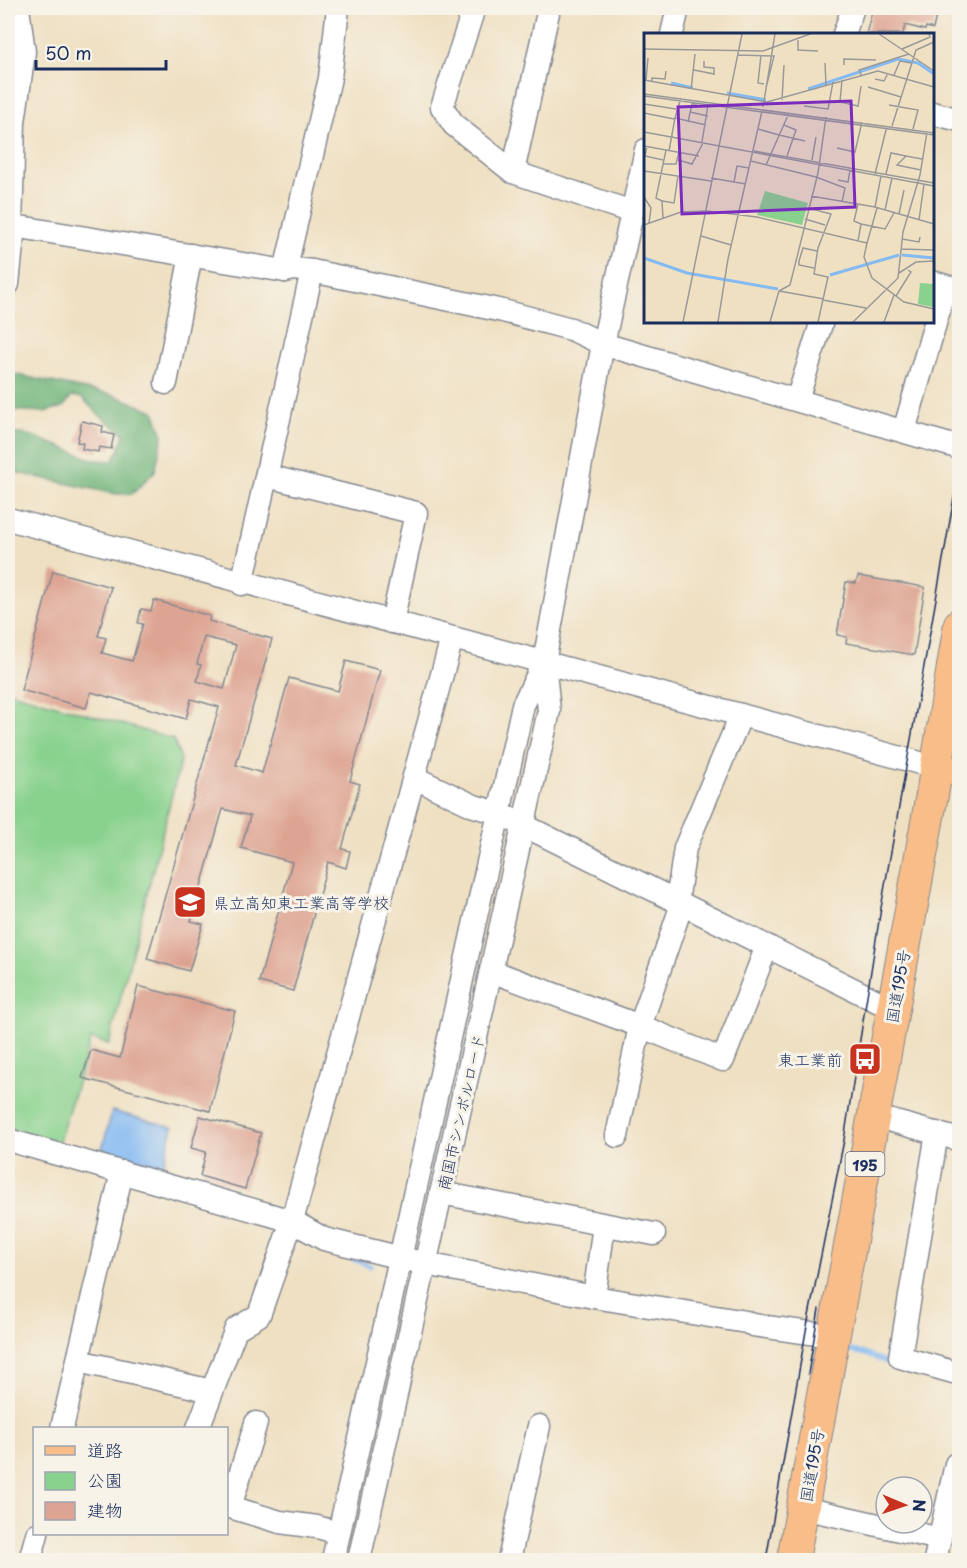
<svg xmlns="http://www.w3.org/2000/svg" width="967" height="1568" viewBox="0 0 967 1568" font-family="'Playpen Sans','Klee One',sans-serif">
<rect width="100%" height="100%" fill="#f7f3e8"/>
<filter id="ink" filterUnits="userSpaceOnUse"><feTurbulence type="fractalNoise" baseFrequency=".0167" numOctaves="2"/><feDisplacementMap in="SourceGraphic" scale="12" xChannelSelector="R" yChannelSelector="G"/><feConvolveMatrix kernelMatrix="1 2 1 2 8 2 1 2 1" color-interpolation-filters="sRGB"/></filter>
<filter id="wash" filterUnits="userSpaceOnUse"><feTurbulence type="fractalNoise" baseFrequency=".008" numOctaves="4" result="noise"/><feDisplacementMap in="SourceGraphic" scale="24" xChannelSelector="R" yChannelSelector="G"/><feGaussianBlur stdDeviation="1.35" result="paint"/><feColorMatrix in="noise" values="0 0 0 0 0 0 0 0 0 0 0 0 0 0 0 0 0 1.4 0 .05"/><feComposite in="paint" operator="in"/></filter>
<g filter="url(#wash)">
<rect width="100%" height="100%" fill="#efe0c2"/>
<path fill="#89d28e" stroke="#528076" stroke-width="1.5" d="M8 691 173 739 181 759 109 1044 91 1039 58 1144 8 1129Z"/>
<path fill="#6eb479" stroke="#44726c" stroke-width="1.5" d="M8 373 113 395 154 411 163 435 155 471 132 494H116L8 471V433L30 435 94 460 113 461 119 450 124 434 98 414 82 398 72 396 63 407 44 412 8 410Z"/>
<path fill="#84baf3" stroke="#5074a8" stroke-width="1.5" d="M112 1111 173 1127 163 1166 102 1149Z"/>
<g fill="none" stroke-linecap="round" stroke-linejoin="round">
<g stroke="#84baf3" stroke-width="5">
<path d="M344 1255 370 1266"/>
<path d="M846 1350 862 1353 897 1366"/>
</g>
</g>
<g id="blocks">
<g fill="#dea493" fill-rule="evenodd">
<path d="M873 8H938L933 29 926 27 925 30 905 25 903 34H866Z"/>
<path d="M82 421 103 426 102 432 114 435 111 449 99 447 98 452 82 449 83 443 77 442Z"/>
<path d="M53 571 111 587 98 636 106 638 102 653 132 661 143 624 138 623 141 609 151 611 154 600 210 616 209 621 272 639 236 765 262 773 289 678 338 691 346 661 380 670 350 781 360 784 342 849 350 851 346 868 328 862 293 991 259 982 292 862 241 848 250 816 223 809 191 921 203 924 189 971 147 959 219 707 191 699 186 719 91 692 86 708 21 690ZM204 637 236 645 224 689 197 681 201 665 197 664Z"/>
<path d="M858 576 925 587 914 655 846 643 847 637 837 635 846 582 856 583Z"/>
<path d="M138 986 235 1011 210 1111 82 1078 91 1050 120 1058Z"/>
<path d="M200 1116 261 1133 245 1189 200 1176 206 1152 191 1148Z"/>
</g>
</g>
</g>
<g filter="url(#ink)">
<use href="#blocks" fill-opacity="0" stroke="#858890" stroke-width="1.5"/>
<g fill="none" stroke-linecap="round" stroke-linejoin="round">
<g stroke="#858890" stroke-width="25">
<g id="minor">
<path d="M474 8 442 107 454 125 513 172 632 212"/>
<path d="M672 34 678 8"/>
<path d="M844 34 853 8"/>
<path d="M932 113 960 120"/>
<path d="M513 172 549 8"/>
<path d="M8 225 285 271 294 269 312 271 503 311 571 329 603 344 960 448"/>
<path d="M11 226 14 122 24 52 18 8"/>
<path d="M285 271 330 78 338 8"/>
<path d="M932 282 960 290"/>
<path d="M8 284 14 226"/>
<path d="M166 383 191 255"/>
<path d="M797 400 822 321"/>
<path d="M904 431 943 296"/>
<path d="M267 476 416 513 392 622"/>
<path d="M8 519 935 767"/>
<path d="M242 584 312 271"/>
<path d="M415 778 474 806 499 813 893 1009"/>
<path d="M677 902 685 848 741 715"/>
<path d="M491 971 640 1026 723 1060 767 946"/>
<path d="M874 1116 960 1140"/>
<path d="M937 1133 900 1357 960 1374"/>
<path d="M617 1136 640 1026 682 904"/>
<path d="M8 1140 292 1221 324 1239 426 1264 594 1297 746 1322 753 1325 832 1336"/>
<path d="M441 1193 654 1234"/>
<path d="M594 1297 604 1225"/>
<path d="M78 1361 212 1391"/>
<path d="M256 1423 230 1507 280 1522 317 1527 339 1533"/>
<path d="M62 1428 122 1172"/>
<path d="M198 1428 236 1329 259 1315 292 1221 452 638"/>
<path d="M803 1508 940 1539"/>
<path d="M30 1560 37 1534"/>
<path d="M333 1560 523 705 544 662 603 344 646 150"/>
<path d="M359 1560 549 711 544 662"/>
<path d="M509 1560 539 1426"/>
<path d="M935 1560 956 1464H960"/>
</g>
</g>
<g stroke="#858890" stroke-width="31">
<path id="major" d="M935 767 960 772"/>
</g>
<g stroke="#858890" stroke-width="34">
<path id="highway" d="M793 1560 933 789 960 624"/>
</g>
<use href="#minor" stroke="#fff" stroke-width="22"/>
<use href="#major" stroke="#f8bd88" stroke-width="28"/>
<use href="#highway" stroke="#f8bd88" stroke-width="32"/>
<g stroke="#1b2f5e" stroke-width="1.5">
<path d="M808 1374 819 1309"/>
<path d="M766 1560 806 1331 844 1140 881 908 960 464"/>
</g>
</g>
</g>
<defs>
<g id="school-square" transform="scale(1.725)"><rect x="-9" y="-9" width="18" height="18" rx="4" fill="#c8321e" stroke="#f7f3e8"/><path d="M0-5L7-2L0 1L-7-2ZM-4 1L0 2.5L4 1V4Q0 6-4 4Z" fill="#fff"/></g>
<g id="bus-square" transform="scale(1.725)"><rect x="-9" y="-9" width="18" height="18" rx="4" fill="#c8321e" stroke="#f7f3e8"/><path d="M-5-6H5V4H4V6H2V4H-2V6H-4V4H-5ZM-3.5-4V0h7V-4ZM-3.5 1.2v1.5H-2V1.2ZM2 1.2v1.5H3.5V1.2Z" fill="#fff"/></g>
</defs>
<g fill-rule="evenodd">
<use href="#school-square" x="190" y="902"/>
<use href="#bus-square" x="865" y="1059"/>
</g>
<g text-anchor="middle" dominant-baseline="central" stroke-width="6" stroke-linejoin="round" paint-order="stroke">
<rect fill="#f7f3e8" stroke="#5d6a87" stroke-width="1.5" x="845.5" y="1152" width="39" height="24" rx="4.5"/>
<g font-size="15" font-weight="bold" fill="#1b2f5e">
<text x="865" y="1164">195</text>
</g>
<g font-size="16" fill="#1b2f5e" stroke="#f7f3e8" text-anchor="start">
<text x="213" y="902">県立高知東工業高等学校</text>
<text x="842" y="1059" text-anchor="end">東工業前</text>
</g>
<g font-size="16" fill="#1b2f5e" stroke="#f7f3e8">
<text transform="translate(897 986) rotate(-80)">国道195号</text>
<text transform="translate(460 1112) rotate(-77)">南国市シンボルロード</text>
<text transform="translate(811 1465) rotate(-80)">国道195号</text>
</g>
</g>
<g transform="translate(644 33)">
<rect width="290" height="290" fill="#efe0c2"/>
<path d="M121 158 164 170 158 192 113 182ZM276 250 289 251V274L274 271Z" fill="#89d28e"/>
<path fill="none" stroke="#84baf3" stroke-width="3" d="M27 50 49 55M164 56 254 26 274 30 290 41M83 60 122 67M258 222 290 225M0 225 43 240 134 256M186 242 255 222"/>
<path fill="none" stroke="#9a999a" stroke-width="1.5" d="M235 1 290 38M154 7V17L174 18M0 16 119 18 166 1M258 16 286 4 285 1M94 22 130 23 122 55M117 22 114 50 120 51M181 30 182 52M200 32V26L232 27M50 37 70 41V35L60 34V28M217 42 215 37 265 21M250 42 256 28 267 30M231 46 240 48 244 40M0 47 123 69 234 38 290 54M2 47 4 25M198 47 196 69 214 73 217 53M8 48V45L21 46 22 38M224 54 257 64M47 57 51 21M0 61 290 100M0 63 290 102M37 65 31 85 62 92M138 67 140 32M0 71 32 76M245 72 274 77 269 96M160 73 184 76 189 49M119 74 131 1M46 79 64 83M0 80 30 86M44 89 48 71H53M140 92 152 97 143 123M248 93 272 17 290 9M114 96 135 102M0 99 290 153M135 102 161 108M58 109 64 72M0 113 55 123M3 113 1 123 19 127M193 115 211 119 218 89M25 118 31 85M110 118 290 150M34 127 48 131 59 110M168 127 172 104M107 128 172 144 201 155 198 169M19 131H32L35 119M122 132 145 80M277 137 253 132 262 123 278 126M0 138 67 148M231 141 243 93M242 141 247 120 262 123M67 145 102 151M194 147 204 149 206 137M90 149 93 133 105 135M167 163 231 174 290 191M0 164 7 175 5 190M18 168 12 165 22 117M214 171 210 188 217 191 214 208M231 174 237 143M164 175 187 181 174 215 170 241 184 244 174 289M241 177 248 145M63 178 113 184 223 210 220 224 228 245 260 269 290 276M255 181 260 157M19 185 18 168 30 170 34 143M161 186 181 192M275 187 280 151M217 191 241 196 250 180M0 192 37 179 63 178M57 203 87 212M258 206 275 209 276 204M223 210 233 175M257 216 290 217M170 235 155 232V228L159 215 173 218M255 240 272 229 290 228M135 258 146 252 174 140 182 84M135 258 180 266M252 263 267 239 264 237M179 267 222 275M39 289 98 1M74 289 84 226 118 78M126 289 135 258M209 289 254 245 259 199 276 142 283 99M240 289 250 262"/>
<path fill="#7b2cbf" fill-opacity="0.15" stroke="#7b2cbf" stroke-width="3" d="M207 68 211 174 38 181 34 74Z"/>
<rect width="290" height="290" fill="none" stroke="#1b2f5e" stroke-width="3"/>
</g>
<rect width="967" height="1568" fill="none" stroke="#f7f3e8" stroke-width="30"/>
<rect x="33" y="1427" width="195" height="108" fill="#f7f3e8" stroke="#9fa5b1" stroke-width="1.5"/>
<rect x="45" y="1446" width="30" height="9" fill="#f8bd88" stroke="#9fa5b1" stroke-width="1.5"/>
<text x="87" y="1457" font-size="18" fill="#1b2f5e">道路</text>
<rect x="45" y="1472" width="30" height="18" fill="#89d28e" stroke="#9fa5b1" stroke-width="1.5"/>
<text x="87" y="1487" font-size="18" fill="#1b2f5e">公園</text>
<rect x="45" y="1502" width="30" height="18" fill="#dea493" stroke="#9fa5b1" stroke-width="1.5"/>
<text x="87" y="1517" font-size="18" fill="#1b2f5e">建物</text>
<g transform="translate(904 1505) rotate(92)"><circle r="28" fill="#f7f3e8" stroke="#9fa5b1" stroke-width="1.5"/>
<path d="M0-4.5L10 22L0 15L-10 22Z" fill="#c8321e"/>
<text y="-9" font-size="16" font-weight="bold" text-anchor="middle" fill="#1b2f5e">N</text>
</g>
<path d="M36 60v9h130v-9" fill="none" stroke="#1b2f5e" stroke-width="3"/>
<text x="45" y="60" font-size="18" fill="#1b2f5e" stroke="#f7f3e8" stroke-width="4.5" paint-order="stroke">50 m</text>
</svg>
